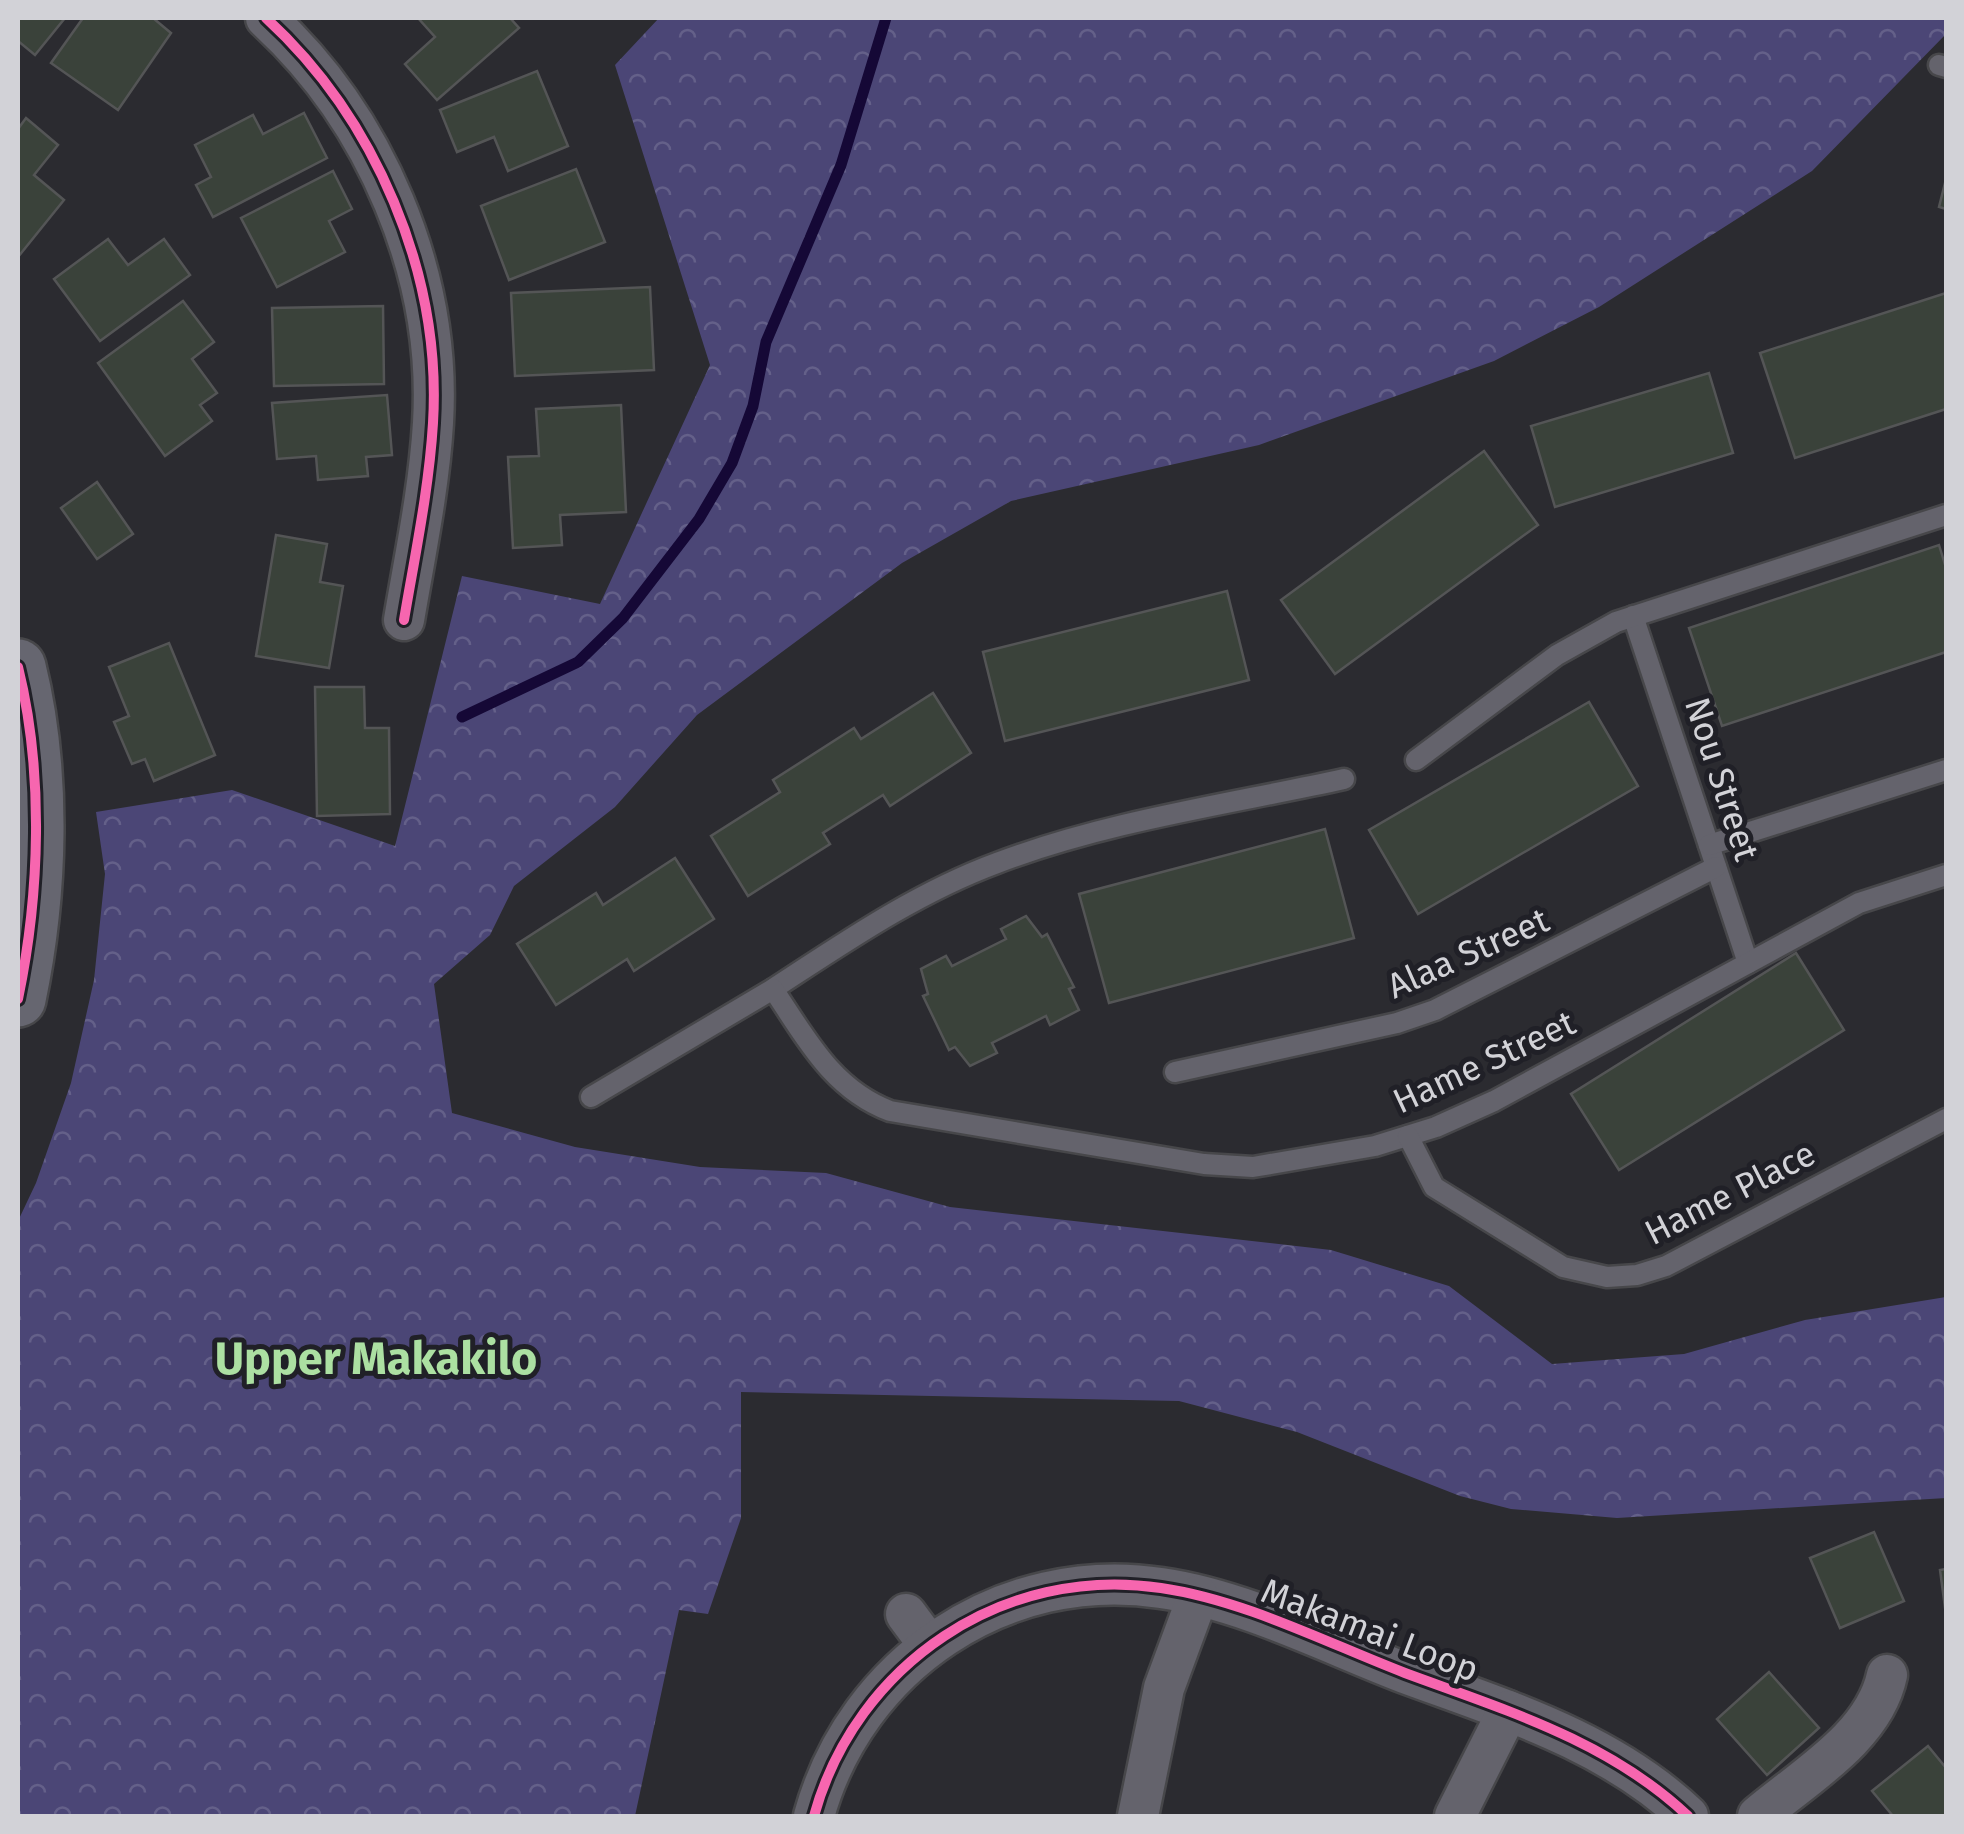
<svg xmlns="http://www.w3.org/2000/svg" width="1964" height="1834" viewBox="0 0 1964 1834" font-family="'Fira Sans',sans-serif">
<defs>
<pattern id="forest-crowns" width="20" height="18" patternUnits="userSpaceOnUse" patternTransform="scale(2.5)"><rect width="20" height="18" fill="#4b4676"/><path d="M2 6a3 3 0 1 1 6 0M12 15a3 3 0 1 1 6 0" fill="none" stroke="#646089"/></pattern>
</defs>
<rect width="100%" height="100%" fill="#2b2b30"/>
<path fill="url(#forest-crowns)" d="M659 18H1946V34L1812 171 1599 307 1494 361 1259 445 1011 501 902 563 697 715 615 807 514 886 490 935 434 984 452 1113 575 1147 700 1167 826 1173 950 1207 1331 1250 1449 1286 1552 1364 1684 1354 1805 1320 1946 1297V1498L1617 1518 1511 1509 1460 1496 1297 1432 1179 1401 741 1392V1518L708 1614 679 1610 635 1816H18V1221L36 1183 71 1083 94 980 105 874 96 812 232 790 395 846 462 576 600 604 710 365 615 65Z"/>
<g fill="none" stroke-linecap="round" stroke-linejoin="round">
<path stroke="#150836" stroke-width="11" d="M462 717 578 662 623 618 699 519 732 463 753 406 766 342 841 165 886 18"/>
</g>
<g fill="#3a423a" stroke="#545556" stroke-width="2.5">
<path d="M18 18H65L35 55 18 41Z"/>
<path d="M83 18H153L171 33 118 110 51 63Z"/>
<path d="M418 18H510L519 28 437 100 405 64 435 37Z"/>
<path d="M537 71 568 146 508 171 494 137 457 152 440 110Z"/>
<path d="M304 113 327 158 213 217 196 185 211 177 195 145 253 115 263 134Z"/>
<path d="M26 118 58 145 34 175 64 200 18 257V129Z"/>
<path d="M576 169 605 242 509 280 481 206Z"/>
<path d="M333 171 352 209 329 221 345 252 277 287 241 218Z"/>
<path d="M1946 179V209L1939 207Z"/>
<path d="M108 239 128 265 164 239 190 275 100 341 54 279Z"/>
<path d="M650 287 654 370 515 376 511 293Z"/>
<path d="M1946 293V409L1795 458 1760 353Z"/>
<path d="M183 301 214 342 192 359 217 393 200 405 212 421 165 456 98 363Z"/>
<path d="M383 306 384 384 274 386 272 308Z"/>
<path d="M1709 373 1733 453 1555 507 1531 426Z"/>
<path d="M387 395 392 455 366 457 368 476 318 480 316 456 277 459 272 403Z"/>
<path d="M621 405 626 512 560 515 562 545 513 548 508 457 539 456 536 409Z"/>
<path d="M1484 451 1538 525 1335 674 1281 600Z"/>
<path d="M97 482 133 534 97 559 61 508Z"/>
<path d="M276 535 327 544 320 582 343 586 329 668 256 656Z"/>
<path d="M1939 545 1946 568V652L1722 726 1689 628Z"/>
<path d="M1227 591 1249 680 1005 741 983 652Z"/>
<path d="M169 643 215 755 154 781 145 759 132 764 114 722 129 716 109 667Z"/>
<path d="M315 687H364L365 728H389L390 814 317 816Z"/>
<path d="M933 693 971 753 890 806 883 795 823 833 830 844 748 896 711 836 780 792 773 780 854 728 861 739Z"/>
<path d="M1589 702 1638 786 1418 914 1369 830Z"/>
<path d="M1325 829 1354 938 1109 1003 1079 894Z"/>
<path d="M675 858 714 919 634 971 627 959 556 1005 517 944 596 893 603 905Z"/>
<path d="M1026 916 1042 937 1047 934 1074 987 1069 989 1079 1010 1050 1025 1046 1016 992 1043 997 1053 970 1066 955 1047 949 1050 923 996 928 994 921 969 946 956 952 966 1006 939 1001 929Z"/>
<path d="M1796 953 1844 1030 1619 1170 1571 1094Z"/>
<path d="M1874 1532 1904 1601 1840 1628 1810 1558Z"/>
<path d="M1946 1569V1615L1940 1570Z"/>
<path d="M1769 1672 1819 1728 1767 1775 1717 1719Z"/>
<path d="M1928 1746 1946 1768V1816H1893L1872 1791Z"/>
</g>
<g fill="none" stroke-linecap="round" stroke-linejoin="round">
<g stroke="#47474a" stroke-width="25">
<g id="lane">
<path d="M1939 65 1946 67"/>
<path d="M1633 616 1748 963"/>
<path d="M1416 760 1557 655 1616 622 1946 515"/>
<path d="M1709 845 1946 770"/>
<path d="M773 989C845 942 916 893 997 863 1107 821 1230 804 1344 779"/>
<path d="M1175 1072 1397 1023 1435 1010 1716 867"/>
<path d="M591 1097 773 989C806 1038 832 1089 890 1111L1204 1164 1253 1167 1375 1146 1436 1127 1494 1101 1859 903 1946 875"/>
<path d="M1408 1136 1434 1187 1563 1267 1607 1277 1637 1275 1666 1266 1946 1119"/>
</g>
</g>
<g stroke="#47474a" stroke-width="45">
<g id="street">
<path d="M266 18C375 118 442 273 433 423 429 489 415 555 404 620"/>
<path d="M906 1614 929 1645"/>
<path d="M814 1816C856 1664 1004 1564 1161 1588 1244 1600 1327 1643 1405 1673 1505 1710 1609 1741 1688 1816"/>
<path d="M1138 1816 1164 1688 1198 1596"/>
<path d="M1455 1816 1508 1711"/>
<path d="M1758 1816C1804 1777 1874 1737 1887 1675"/>
</g>
</g>
<g stroke="#47474a" stroke-width="60">
<path id="secondary" d="M18 667C44 772 40 894 18 999"/>
</g>
<use href="#lane" stroke="#64636c" stroke-width="20"/>
<use href="#street" stroke="#64636c" stroke-width="40"/>
<use href="#secondary" stroke="#666670" stroke-width="55"/>
<g stroke="#202027" stroke-width="16">
<g id="cycleway">
<path d="M266 18C375 118 442 273 433 423 429 489 415 555 404 620"/>
<path d="M18 667C44 772 40 894 18 999"/>
<path d="M814 1816C856 1664 1004 1564 1161 1588 1244 1600 1327 1643 1405 1673 1505 1710 1609 1741 1688 1816"/>
</g>
</g>
<use href="#cycleway" stroke="#f766af" stroke-width="10"/>
</g>
<g text-anchor="middle" dominant-baseline="central" stroke-width="10" stroke-linejoin="round" paint-order="stroke">
<g font-size="35" fill="#d2d2d7" stroke="#202027">
<text transform="translate(1722 779) rotate(72)">Nou Street</text>
<text transform="translate(1468 953) rotate(-24)">Alaa Street</text>
<text transform="translate(1484 1062) rotate(-25)">Hame Street</text>
<text transform="translate(1730 1193) rotate(-27)">Hame Place</text>
<text transform="translate(1370 1630) rotate(21)">Makamai Loop</text>
</g>
<g font-size="45" font-weight="bold" fill="#ace0a2" stroke="#202027">
<text x="376" y="1359">Upper Makakilo</text>
</g>
</g>
<rect width="1964" height="1834" fill="none" stroke="#d2d2d7" stroke-width="40"/>
</svg>
